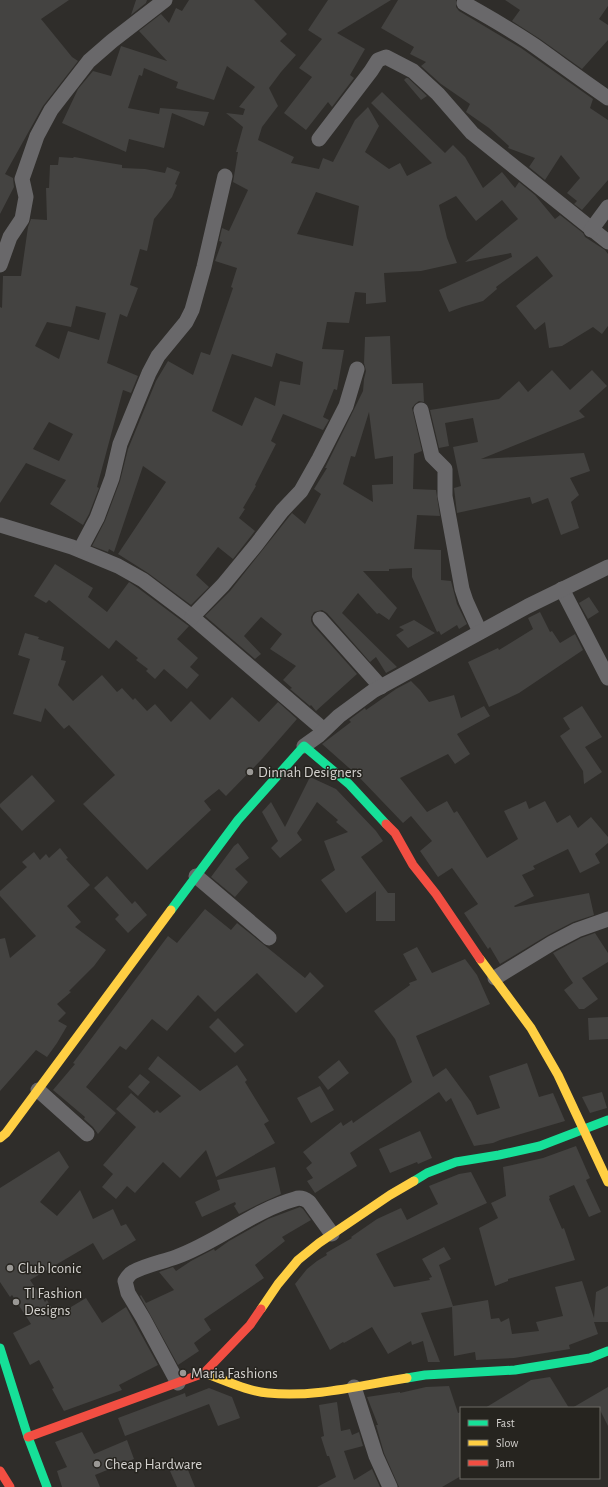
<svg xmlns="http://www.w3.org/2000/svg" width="608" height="1487" viewBox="0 0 608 1487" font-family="'Alegreya Sans',sans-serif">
<rect width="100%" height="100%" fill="#2f2d2a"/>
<g fill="#444341" fill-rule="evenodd">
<path d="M0 0H69L41 19 72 57 78 61 43 106 5 174 13 178 14 187 0 214Z"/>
<path d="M136 0H147L146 3 131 15Z"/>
<path d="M189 0H254L287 34 280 41 296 55 281 72 269 88 278 106 262 127 258 140 294 157 291 163 319 169 323 158 333 162 355 120 368 107 379 126 365 152 389 169 400 163 407 176 432 163 371 103 382 92 445 153 453 145 465 157 483 188 502 172 515 188 519 182 535 195 555 219 560 215 583 233 585 237 605 250 608 254V326L602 334 593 327 562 346 549 348 545 322 535 330 516 306 553 276 537 256 496 287 497 289 483 301 462 307 449 312 439 290 512 257 511 253 465 262 518 219 502 200 476 221 456 196 439 205 447 238 457 263 421 271 384 273 386 302 366 304V293L355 292 349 323 327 322 322 349 344 350 337 390 334 389 323 417 329 420 323 430 283 414 271 441 276 444 255 485 256 486 243 508 245 509 239 518 255 531 233 559 218 547 196 575 209 587 191 605 148 573 118 554 166 482 143 466 114 552 109 549 108 552 92 546 105 521 120 481 128 449 156 381 168 361 193 375 201 352 210 355 233 288 231 287 237 268 215 261 222 242 219 241 222 228 229 231 248 190 233 182 238 152H236L243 127 226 113 243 115 245 109 239 107 255 87 227 66 214 100 176 88 178 82 144 68 142 76 139 75 128 108 159 114 160 108 209 112 204 126 172 113 164 148 129 139 126 152 62 123 78 89 93 71 111 76 121 46 167 61 139 31 161 14 169 23 176 8 182 11ZM316 192 359 206 353 246 297 234ZM276 353 303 362 300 385 280 381 275 406 255 397 242 426 212 411 232 354 272 367Z"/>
<path d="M328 0H391L337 33 365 49 350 75 354 78 332 107 328 102 306 130 284 113 312 77 299 68 322 39 308 30Z"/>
<path d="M398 0H456V7L459 11 521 48 593 99 590 108 608 120V180L582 210 574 204 577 201 567 193 580 178 561 155 545 180 529 167 535 158 508 148 509 146 489 128 466 112 470 104 441 84 421 66 426 62 410 54 414 47 381 28Z"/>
<path d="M505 0H608V6L599 19 608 25V40L582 69 540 39 512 21 520 10Z"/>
<path d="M406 78H408L427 96 421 100 404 80Z"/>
<path d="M59 157 73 158 74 157 122 165V168L145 169 165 173 167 167 180 172 175 184 177 185 172 197 154 219 147 251 140 249 130 285 138 288 127 317 120 314 107 363 138 376 131 393 123 390 97 487 99 488 89 514 83 525 50 504 66 480 26 463 0 503V307L2 308 3 276H21L28 227 31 219 47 220 46 188H49L50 165H58ZM76 306 106 313 99 340 68 331 59 359 35 346 47 322 71 327ZM49 422 73 434 59 461 33 449Z"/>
<path d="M390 336 392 384 423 383 424 402 419 401 415 404 412 408 422 451 414 454 413 489 436 490 440 516 417 515 414 549 441 550V580L451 581 457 604 467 624 459 629 457 625 441 635 439 631 437 632 412 577V568L389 569V571H363L397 608 389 620 379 613 377 614 358 593 342 613 397 667 386 673 376 657 370 662 327 613 322 610 314 612 311 617V621L313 625 357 674 316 711 311 705 310 706 290 689 292 688 283 680 296 666 270 649 282 634 261 617 244 636 261 654 255 659 205 616 230 591 292 513 305 524 321 494 314 489 327 468H325L363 391 364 379 366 371 364 363 365 337ZM369 412 375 459 393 456V484L372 485 373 502 343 484 351 456 355 457Z"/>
<path d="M552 370 570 390 592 370 607 386 579 411 585 417 481 459 584 453 590 471 570 478 579 495 571 502 579 528 561 535 548 498 532 504 530 497 457 513 454 488 461 486 453 447 478 442 473 418 445 423 449 446 439 448 430 410 499 399 519 381 528 392Z"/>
<path d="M55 564 93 588 88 597 107 612 129 582 138 588 186 624 189 626 177 639 198 658 190 667 199 675 187 689 164 669 155 679 146 671 148 669 136 660 138 658 116 640 109 649 49 600 46 603 34 596Z"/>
<path d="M589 597 599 612 588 619 579 603Z"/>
<path d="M540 612 550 632 552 631 560 643 575 634 583 650 519 693 489 707 468 662 498 648 499 650 533 629 528 618Z"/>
<path d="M414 620 435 633 408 648 396 635 404 630 399 627Z"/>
<path d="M25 633 39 637 38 639 64 647 61 660 66 661 58 685 73 701 102 675 117 692 122 688 133 700 135 698 147 711 155 704 171 722 191 701 210 720 232 697 259 722 278 702 297 719 262 759 226 796 219 789 204 801 211 810 147 870 83 804 115 775 69 725 64 729 45 708 41 722 13 714 30 659 18 655Z"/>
<path d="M411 681 420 690 429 702 454 695 461 718 484 706 490 716 457 734 470 754 455 764 448 754 400 778 427 812 447 801 454 813 457 811 487 858 518 839 504 811 526 801 529 809 545 801 557 823 570 815 578 828 591 817 608 837V843L595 854 600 863 580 873 568 849 533 866 535 869 522 875 534 896 514 906 515 907 589 893 594 915 573 922 548 935 500 964 490 947 488 949 464 913 478 904 452 868 438 877 420 851 432 841 411 816 403 823 357 775 322 744 351 722 349 720 365 708 366 710 396 689Z"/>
<path d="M582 706 602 737 585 747 602 772 584 784 583 771 560 736 570 729 563 718Z"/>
<path d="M32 775 55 801 22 831 0 807V804Z"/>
<path d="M310 777 336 789 376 831 383 841 361 857 388 893H395V921H376V891L346 913 321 880 335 870 324 841 348 832 336 822 338 820 317 802 297 833 302 840 280 858 271 848 278 841 262 812 271 802 285 827Z"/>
<path d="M238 843 249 858 235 869 248 882 235 897 211 877 234 846Z"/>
<path d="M60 848 68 858 66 859 90 885 67 906 81 922 75 927 106 950 94 966 69 991 71 992 57 1004 66 1013 58 1021 67 1026 57 1043 47 1057 36 1050 0 1091V939L5 938 10 958 36 936 0 896V891L27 867 22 862 34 852 40 860 46 854 49 858Z"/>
<path d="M107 876 132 904 135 901 147 915 128 933 115 919 119 915 94 888Z"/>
<path d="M205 909 231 930 237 923 305 978 310 972 324 986 296 1013 257 973 215 1012 198 995 167 1031 152 1019 126 1050 120 1046 86 1087 116 1113 98 1134 93 1127 84 1119 85 1117 53 1090 75 1064 73 1063 168 936 177 943Z"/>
<path d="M595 933 608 953V962L582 978 598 999 584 1009H579L564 990 573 983 553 953 581 938Z"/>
<path d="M417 947 432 973 465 959 477 975 490 1004 416 1036 433 1077 446 1068 471 1102 477 1115 500 1108 489 1076 527 1063 539 1097 553 1093 565 1121 500 1140 493 1143 474 1146 451 1098 446 1102 439 1092 350 1153 357 1166 315 1193 307 1181 313 1178 306 1168 312 1163 303 1152 341 1122 343 1126 352 1120 353 1123 412 1082 395 1039 374 1011 410 985 409 983 417 980 403 954Z"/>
<path d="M608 1017V1039L589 1040 588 1018Z"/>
<path d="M218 1018 244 1045 235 1053 209 1027Z"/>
<path d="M158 1056 200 1091 237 1065 247 1080 245 1082 269 1121 264 1124 275 1143 216 1177 206 1150 180 1178 163 1162 135 1193 127 1186 116 1199 102 1187 113 1174 103 1165 136 1127 116 1109 131 1093 154 1113 157 1110 160 1113 181 1096 148 1069Z"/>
<path d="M339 1060 349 1073 328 1090 318 1077Z"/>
<path d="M140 1074 150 1082 138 1096 128 1087Z"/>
<path d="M320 1086 334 1110 311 1123 297 1098Z"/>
<path d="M602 1092 607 1108 590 1113 582 1097Z"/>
<path d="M420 1131 432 1158 418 1164 417 1162 390 1173 379 1149Z"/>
<path d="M576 1146 590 1178 586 1180 601 1212 589 1217 574 1185 549 1196 550 1198 549 1199 562 1229 564 1228 575 1260 508 1279V1281L495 1286 479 1228 498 1218 491 1203 506 1196 503 1167 543 1158Z"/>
<path d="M59 1151 69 1167 40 1202 57 1216 80 1190 93 1219 113 1209 121 1226 126 1224 136 1240 103 1260 93 1243 30 1280 45 1302 47 1300 54 1312 64 1307 66 1310 86 1298 102 1323 126 1307 158 1365 119 1385 122 1390 64 1411 52 1389 54 1388 39 1360 30 1365 13 1333 31 1324 12 1295 10 1297 0 1282V1188Z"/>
<path d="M275 1167 281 1194 261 1203 239 1214 234 1206 236 1204 235 1202 202 1217 195 1202 220 1190 217 1180Z"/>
<path d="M471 1172 487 1203 376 1254 394 1287 430 1280 429 1278 432 1277 422 1259 444 1247 451 1259 439 1265 453 1306 488 1300 491 1319 499 1318 501 1322 509 1318 512 1334 539 1331 536 1322 563 1316 555 1287 582 1281 594 1318 596 1292 608 1286V1322H594L598 1334 569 1345 570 1349 514 1358 476 1360 475 1352 454 1356 452 1307 421 1313 440 1362H428L423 1341 412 1345 411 1341 388 1354 372 1327 344 1343 343 1342 330 1350 295 1284 307 1269 317 1261 327 1255 326 1253 352 1238 351 1237 377 1219 401 1208 407 1220 438 1204 429 1186 459 1174Z"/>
<path d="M300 1207 303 1209 311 1220 282 1237 285 1241 255 1265 264 1278 204 1319 211 1330 194 1343 199 1351 178 1365 140 1296 141 1295 146 1303 174 1290 159 1272 173 1267 176 1271 191 1261 214 1249 215 1251 229 1241 268 1219Z"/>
<path d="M550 1377 569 1408H485L531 1380Z"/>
<path d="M449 1386 458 1413 461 1412V1476L442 1487H399L384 1453 376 1425H378L367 1397 400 1392V1393L426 1387Z"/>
<path d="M608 1387V1426L599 1408H572Z"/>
<path d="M209 1388 232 1397 240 1418 218 1426 209 1404 125 1436 118 1418 185 1393 186 1397Z"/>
<path d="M337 1402 341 1431 350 1429 352 1435 359 1432 363 1446 344 1451 354 1480 372 1469 380 1487H317L336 1477 329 1456H327L321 1437 324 1436 319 1405Z"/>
<path d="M82 1432 94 1454 127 1440 134 1459 95 1475 100 1487H62L57 1471 67 1467 55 1442Z"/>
<path d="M186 1465 195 1487H177L170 1471Z"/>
</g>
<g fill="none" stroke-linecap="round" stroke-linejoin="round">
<g stroke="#69686a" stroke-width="15">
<path d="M464 3C488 17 512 30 535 46 559 63 583 81 608 98"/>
<path d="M319 139 371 71 378 60 386 57 413 71 438 94 472 133 608 242"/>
<path d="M591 230 608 207"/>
<path d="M0 265 10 237 22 219 26 197 22 179 37 136 51 110 89 61 112 41 165 0"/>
<path d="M421 410 432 456 445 469V496L462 589 466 601 480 632"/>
<path d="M0 525 72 547 118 566 143 580 192 617 324 730"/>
<path d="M80 550 97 518 112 478 120 444 149 373 158 356 186 322 192 310 204 267 225 176"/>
<path d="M562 589 608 678"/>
<path d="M192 617 223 585 256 545 282 511 301 491 319 459 346 406 357 369"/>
<path d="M320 619 381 687"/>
<path d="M304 746 318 736 339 716 373 691 528 606 608 567"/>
<path d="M196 876 269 938"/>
<path d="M495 978 552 943 577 930 608 919"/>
<path d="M38 1090 87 1134"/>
<path d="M178 1383 143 1318 128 1293 125 1281C127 1278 129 1274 133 1272 146 1265 162 1262 176 1257 218 1242 252 1211 295 1199 300 1197 305 1199 309 1202L332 1234"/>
<path d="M354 1387 376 1456 390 1487"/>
</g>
<g stroke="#16e098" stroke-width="9">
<path d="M171 910 238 820 304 746 349 784 386 824"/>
<path d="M414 1181 427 1173 456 1162 499 1155 540 1146 608 1120"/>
<path d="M0 1348 28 1437 47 1487"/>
<path d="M407 1378 425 1375 515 1370 590 1358 608 1351"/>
</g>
<g stroke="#ffcf43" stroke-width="9">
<path d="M480 959 531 1028 558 1075 608 1182"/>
<path d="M0 1138 6 1133 171 910"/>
<path d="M261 1309 278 1284 298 1260 319 1243 390 1195 414 1181"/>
<path d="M204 1373C225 1380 246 1391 268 1393 314 1398 362 1385 407 1378"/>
</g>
<g stroke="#f24e42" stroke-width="9">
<path d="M386 824 395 833 413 865 436 894 480 959"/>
<path d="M28 1437 204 1373 250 1325 261 1309"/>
<path d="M0 1471 10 1487"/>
</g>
</g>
<g fill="#9a9895" stroke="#26241f" stroke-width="1.5">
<circle cx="250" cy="772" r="4"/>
<circle cx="10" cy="1268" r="4"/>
<circle cx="16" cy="1302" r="4"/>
<circle cx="183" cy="1373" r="4"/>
<circle cx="97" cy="1464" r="4"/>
</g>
<g text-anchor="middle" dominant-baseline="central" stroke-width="3" stroke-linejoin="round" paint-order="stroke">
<g font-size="15" fill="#d4d2cf" stroke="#26241f" text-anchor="start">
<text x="258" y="772">Dinnah Designers</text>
<text x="18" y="1268">Club Iconic</text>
<text x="24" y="1293">Tl Fashion<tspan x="24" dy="17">Designs</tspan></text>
<text x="191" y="1373">Maria Fashions</text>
<text x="105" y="1464">Cheap Hardware</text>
</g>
</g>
<rect x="460" y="1407" width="140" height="72" fill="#26241f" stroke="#6c6a65"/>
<rect x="468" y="1420" width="20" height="6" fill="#16e098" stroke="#6c6a65"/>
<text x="496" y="1427" font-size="12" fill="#d4d2cf">Fast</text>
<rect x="468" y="1440" width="20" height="6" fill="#ffcf43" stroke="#6c6a65"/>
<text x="496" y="1447" font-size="12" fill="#d4d2cf">Slow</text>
<rect x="468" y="1460" width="20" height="6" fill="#f24e42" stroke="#6c6a65"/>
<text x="496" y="1467" font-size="12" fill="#d4d2cf">Jam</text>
</svg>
